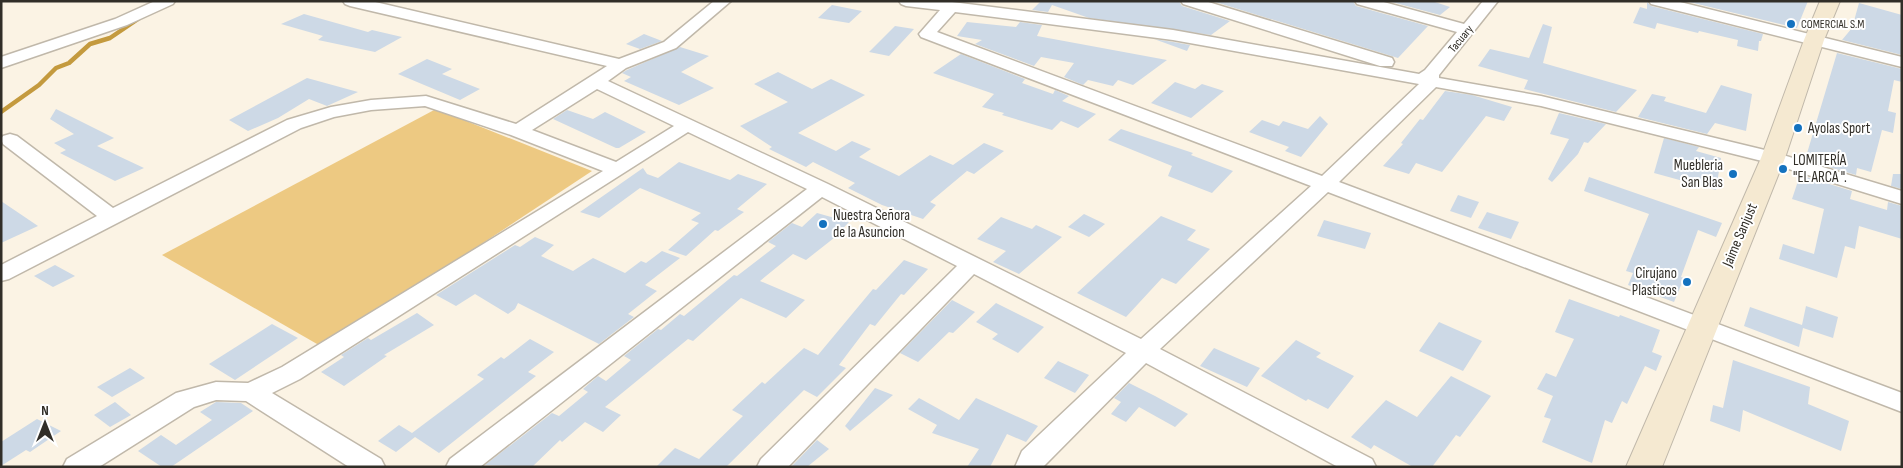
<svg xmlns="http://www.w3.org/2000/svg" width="1903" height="468" viewBox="0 0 1903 468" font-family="'Sofia Sans Condensed',sans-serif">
<rect width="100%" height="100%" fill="#fbf3e4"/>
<path fill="#edc982" d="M436 109 592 171 324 348 162 255Z"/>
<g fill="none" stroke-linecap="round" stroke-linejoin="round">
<path stroke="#c49a3e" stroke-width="4.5" d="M1 112 39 85 56 68 69 63 90 44 110 38 138 19"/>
</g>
<g fill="#cdd9e6">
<path d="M1041 1H1179L1182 6 1230 21 1211 35 1089 18 1052 5 1048 12 1032 10Z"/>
<path d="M1212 1H1353L1356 6 1428 26 1398 58Z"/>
<path d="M1388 1H1432L1450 7 1440 15Z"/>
<path d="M1685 1H1808L1797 28Z"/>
<path d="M1647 2 1651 6 1763 34 1761 41H1759L1758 51 1737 46 1738 40 1699 31 1698 33 1657 23 1655 29 1633 23 1640 7 1647 9Z"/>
<path d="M1859 3 1902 15V55L1842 40 1852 28Z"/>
<path d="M832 5 862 11 849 23 818 18Z"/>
<path d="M304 14 368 32 372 30 402 37 375 52 318 40 323 36 281 24Z"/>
<path d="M967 22 1016 27 1020 22 1042 25 1037 36 1167 60 1133 85 1118 80 1113 86 1088 80 1083 85 1064 77 1074 63 1041 57 1034 66 975 44 982 40 957 36Z"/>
<path d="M1543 24 1552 27 1543 63 1637 90 1616 112 1524 89 1528 80 1478 66 1490 49 1529 58Z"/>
<path d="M895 26 914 29 889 56 869 52Z"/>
<path d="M644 34 662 41 640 49 626 44Z"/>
<path d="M1154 39 1173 42 1190 45 1187 51Z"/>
<path d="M680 47 709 56 681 72 714 88 679 105 624 81 631 77 622 73 627 70Z"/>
<path d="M1837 53 1902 69V82L1894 80 1888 111 1896 113 1893 133 1882 130 1871 172 1857 168 1856 175 1805 160Z"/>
<path d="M961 54 1025 79 1022 83 1053 94 1055 90 1069 96 1062 101 1096 114 1078 128 1061 121 1052 130 1002 115 1004 113 982 107 994 94 933 73Z"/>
<path d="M427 59 452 69 442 74 480 89 460 100 398 74Z"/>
<path d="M778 72 812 89 831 79 865 95 798 133 836 151 852 141 871 149 859 157 899 176 930 155 953 165 984 143 1004 151 974 174 965 170 967 171 930 202 936 205 923 219 882 205 848 188 855 183 813 162 806 167 769 149 772 147 740 126 788 102 754 84Z"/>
<path d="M307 78 358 92 327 106 309 99 278 118 248 131 229 120Z"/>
<path d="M1175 82 1195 89 1202 84 1224 91 1191 118 1151 103Z"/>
<path d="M1721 85 1752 94 1746 131 1715 123 1707 134 1638 117 1652 94 1666 97 1664 101 1706 113Z"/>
<path d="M1445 91 1472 95 1512 107 1504 121 1486 116 1442 172 1416 163 1409 174 1383 166 1403 144 1401 143 1420 119 1423 120Z"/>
<path d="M56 109 114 138 97 146 144 168 115 181 60 153 66 150 54 143 74 134 50 119Z"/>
<path d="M567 110 593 119 605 112 646 132 619 148H616L553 119Z"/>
<path d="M1559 113 1606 124 1588 143 1584 142 1578 154 1552 182 1548 179 1569 139 1550 134Z"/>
<path d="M1320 116 1328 124 1301 157 1285 151 1289 147 1249 132 1262 120 1279 126 1283 121 1308 129Z"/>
<path d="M1121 129 1193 153 1191 155 1233 171 1212 193 1168 176 1172 166 1108 140Z"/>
<path d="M1664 138 1699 147 1696 151 1721 158 1716 190 1654 173Z"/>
<path d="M679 162 730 180 738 174 767 184 737 209 744 212 718 231 715 230 686 256 668 250 699 223 691 220 701 213 640 188 599 218 580 212 643 168 647 174 658 178Z"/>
<path d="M1893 174H1902V189L1891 186Z"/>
<path d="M1800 175 1852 191 1850 199 1887 210 1888 202 1902 206V239L1859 226 1855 249 1845 246 1837 278 1779 259 1783 244 1814 254 1824 209 1792 199Z"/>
<path d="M1589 177 1722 223 1716 237 1698 230 1681 277 1684 278 1674 302 1628 285 1633 273 1626 271 1649 214 1584 191Z"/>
<path d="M1458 195 1479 202 1471 218 1450 211Z"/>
<path d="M1 201 38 226 1 243Z"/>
<path d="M1487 212 1519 222 1511 239 1478 228Z"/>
<path d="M817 213 849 222 834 238 806 260 793 254 760 281 805 300 786 318 741 298 693 341 688 339 605 407 621 415 603 432 585 422 562 442 560 440 532 467 485 465 552 413 559 416 588 392 583 389 598 376 606 381 631 360 624 356 658 329 661 330 680 314 684 316 734 275 737 276 776 246 768 242 792 223 802 227Z"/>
<path d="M1084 214 1105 224 1089 237 1068 227Z"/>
<path d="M1161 216 1196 230 1187 240 1210 249 1176 284 1162 278 1126 317 1077 293Z"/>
<path d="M1001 217 1032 229 1036 225 1062 237 1019 274 993 262 1006 251 977 239Z"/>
<path d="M1324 220 1371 233 1365 249 1317 236Z"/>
<path d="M535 237 554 245 541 256 573 271 593 258 625 273 641 261 646 263 662 251 680 258 645 285 657 291 628 314 634 317 599 344 518 303 515 309 508 314 475 294 456 306 436 295 515 245 520 247Z"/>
<path d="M904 260 928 269 904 295 901 294 875 326 870 324 839 365 846 368 817 397 804 390 726 467H656L675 448 699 459 743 416 732 410 762 382 765 384 804 348 818 355 873 289 876 290Z"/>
<path d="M55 265 75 276 53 287 34 276Z"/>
<path d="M1569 299 1619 317 1620 315 1660 330 1652 352 1662 356 1656 371 1645 366 1627 404 1622 401 1612 423 1605 420 1592 463 1542 442 1551 419 1544 417 1553 396 1537 389 1546 373 1556 377 1574 339 1555 332Z"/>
<path d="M952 300 975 312 953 333 949 332 918 362 900 353Z"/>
<path d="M996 303 1044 327 1018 353 992 339 998 334 976 322Z"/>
<path d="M1806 306 1838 317 1833 338 1803 328 1799 347 1744 326 1750 307 1802 325Z"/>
<path d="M417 313 434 325 384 355 387 356 344 386 321 372 344 357 341 355 368 338 371 340Z"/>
<path d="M1439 322 1482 341 1463 371 1419 351Z"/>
<path d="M272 324 298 338 235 380 209 364Z"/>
<path d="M530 339 554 352 528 372 536 376 439 453 415 437 396 452 378 441 399 425 412 433 484 379 477 375 501 357 504 359Z"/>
<path d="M1296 340 1321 353 1316 357 1354 376 1328 409 1308 399 1306 401 1261 376Z"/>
<path d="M1214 348 1260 368 1247 387 1200 366Z"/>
<path d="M1733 360 1810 387 1808 404 1849 421 1841 451 1743 410 1740 432 1710 421 1713 405 1723 408Z"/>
<path d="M1058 361 1089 375 1075 393 1044 378Z"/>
<path d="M130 368 145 378 112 397 97 387Z"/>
<path d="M1451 376 1491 396 1460 437 1456 435 1432 467H1413L1374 445 1371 449 1351 437 1386 400 1417 417Z"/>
<path d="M1129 383 1155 396 1188 414 1175 427 1139 407 1126 422 1111 414 1121 402 1114 398Z"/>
<path d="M875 388 893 395 850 431 845 426Z"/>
<path d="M919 398 959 420 976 398 1038 426 1026 442 1007 434 990 467H967L979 449 932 433 937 425 908 409Z"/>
<path d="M115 402 131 415 110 427 94 415Z"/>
<path d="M216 402 241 403 253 411 171 467H162L138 451 161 435 176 445 212 420 200 412Z"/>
<path d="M37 419 61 431 30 452 26 450 1 466V442Z"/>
<path d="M817 440 829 449 807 467H791Z"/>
</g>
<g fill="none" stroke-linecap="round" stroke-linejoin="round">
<g stroke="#c0b8aa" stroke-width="3">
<g id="minor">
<path d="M155 1H175L173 4 127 25 1 68V57L115 19Z"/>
<path d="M343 1H371L619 59 664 42 714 1H731L676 48 626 68 608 81 828 184 1141 339 1311 186 921 37 919 34 940 10 906 6 901 4 899 1H944L1173 30 1419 74 1425 70 1457 32 1357 4 1355 1H1380L1464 24 1483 1H1498L1439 75V78L1541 96 1773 152 1902 191V204L1766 162 1541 106 1436 87 1339 182 1902 393V412L1328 192 1160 349 1372 459 1376 467H1338L1146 363 1043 467H1015L1022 451 1126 353 974 274 788 467H757L761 459 957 266 822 197 480 467H446L450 459 807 189 688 132 300 379 272 393 381 459 385 467H349L246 401 216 400 194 407 99 467H63L67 459 176 393 216 382 248 383 282 367 603 171 511 135 425 106 371 110 334 117 301 128 9 279 1 281V265L97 216 3 144 1 139 3 136 10 134 17 136 113 208 287 120 331 107 371 100 426 96 516 124 607 66 350 6 345 4ZM955 12 1173 40 1419 84 1322 176 937 32ZM597 89 674 126 616 162 532 130Z"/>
<path d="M1181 1H1205L1392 58 1394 62 1392 66H1380L1183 4Z"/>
<path d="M1649 1H1676L1902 57V67L1651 4Z"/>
</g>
</g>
<g stroke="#c0b8aa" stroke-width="2">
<path id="secondary" d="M1820 1H1840L1824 40 1785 158 1662 467H1626L1761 158 1804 40Z"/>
</g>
<use href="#minor" fill="#fff" fill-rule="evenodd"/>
<use href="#secondary" fill="#f5e9d1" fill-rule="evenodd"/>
</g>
<g fill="#1472bf" stroke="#fff" stroke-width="2">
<circle cx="1791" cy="24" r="5"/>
<circle cx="1798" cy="128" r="5"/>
<circle cx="1783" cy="169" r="5"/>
<circle cx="1733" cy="174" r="5"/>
<circle cx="823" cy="224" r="5"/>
<circle cx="1687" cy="282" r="5"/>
</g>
<g text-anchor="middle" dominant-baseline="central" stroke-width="4" stroke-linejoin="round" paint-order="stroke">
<g font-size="12" fill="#312e28" stroke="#fff" text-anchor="start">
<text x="1801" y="24">COMERCIAL S.M</text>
</g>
<g font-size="12" fill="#312e28" stroke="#fff">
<text transform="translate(1461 39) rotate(-51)">Tacuary</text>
</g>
<g font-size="15" fill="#312e28" stroke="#fff" text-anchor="start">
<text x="1808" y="128">Ayolas Sport</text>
<text x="1793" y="160">LOMITERÍA<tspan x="1793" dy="17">"EL ARCA ".</tspan></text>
<text x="1723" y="165" text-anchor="end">Muebleria<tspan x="1723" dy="17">San Blas</tspan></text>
<text x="833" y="215">Nuestra Señora<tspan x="833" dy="17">de la Asuncion</tspan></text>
<text x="1677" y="273" text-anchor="end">Cirujano<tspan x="1677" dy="17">Plasticos</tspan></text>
</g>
<g font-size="15" fill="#312e28" stroke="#fff">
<text transform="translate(1740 235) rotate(-67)">Jaime Sanjust</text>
</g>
</g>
<rect width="1903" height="468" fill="none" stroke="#312e28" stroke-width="5"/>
<g transform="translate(45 423)" stroke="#ffffff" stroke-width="4" paint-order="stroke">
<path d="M0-4L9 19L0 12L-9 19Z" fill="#312e28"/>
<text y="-8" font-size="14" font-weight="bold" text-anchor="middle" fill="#312e28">N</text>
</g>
</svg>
